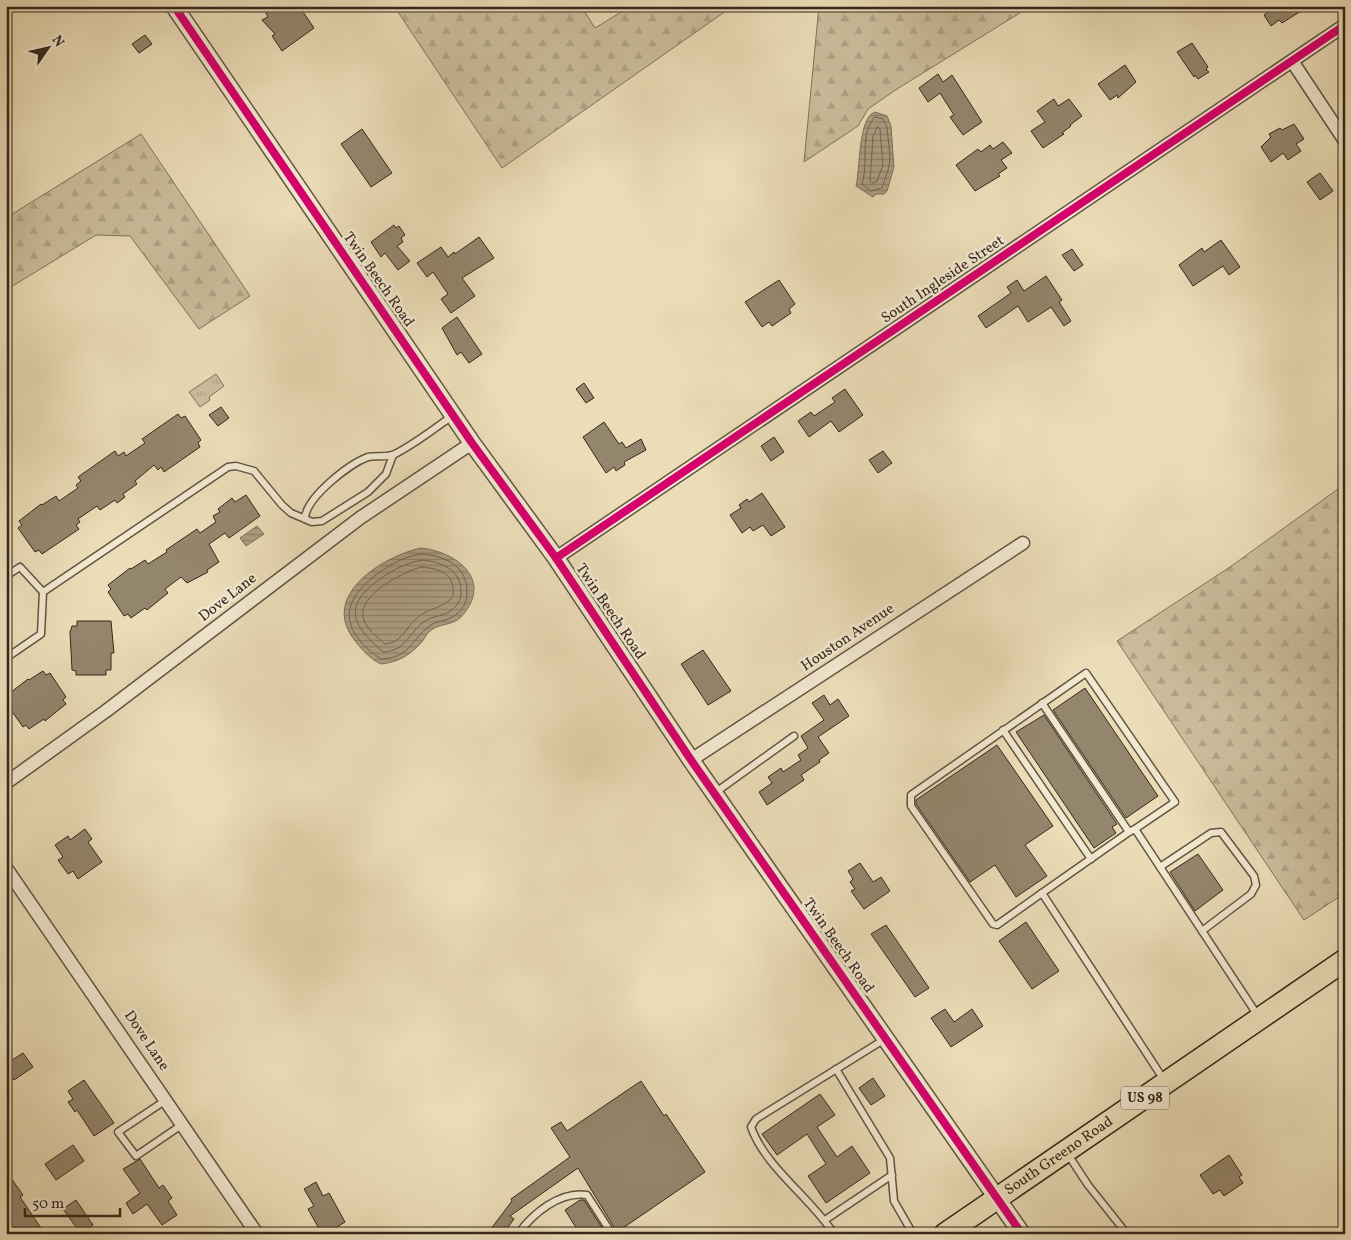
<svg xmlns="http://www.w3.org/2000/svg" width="1351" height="1240" viewBox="0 0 1351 1240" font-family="Vollkorn,serif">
<defs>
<pattern id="forest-firs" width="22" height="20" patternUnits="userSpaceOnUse" patternTransform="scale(1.25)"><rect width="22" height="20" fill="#ccbe9d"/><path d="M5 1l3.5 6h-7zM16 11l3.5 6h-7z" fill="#b0a387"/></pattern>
<pattern id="park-tufts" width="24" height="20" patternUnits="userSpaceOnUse" patternTransform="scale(1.25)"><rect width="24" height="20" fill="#ccbe9d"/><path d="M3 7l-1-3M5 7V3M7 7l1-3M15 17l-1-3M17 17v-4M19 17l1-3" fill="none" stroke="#b0a387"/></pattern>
<pattern id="water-rules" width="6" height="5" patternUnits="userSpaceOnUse" patternTransform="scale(1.25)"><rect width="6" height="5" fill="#ad9f83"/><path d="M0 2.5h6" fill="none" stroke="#8e826a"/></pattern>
</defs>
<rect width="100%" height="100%" fill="#ebddb8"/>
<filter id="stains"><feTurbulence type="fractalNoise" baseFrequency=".004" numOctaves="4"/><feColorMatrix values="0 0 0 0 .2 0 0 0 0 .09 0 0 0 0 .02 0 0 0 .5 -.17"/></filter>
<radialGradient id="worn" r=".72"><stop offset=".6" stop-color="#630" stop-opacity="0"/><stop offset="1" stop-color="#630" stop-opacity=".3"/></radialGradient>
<g fill="url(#forest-firs)" stroke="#80725c">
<path d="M394 6H581L595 28 631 6H733L502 168Z"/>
<path d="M819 6H1031L897 89 868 109 858 126 804 162Z"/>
<path d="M141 134 250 296 199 329 130 236 96 235 6 290V218Z"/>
<path d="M1345 484V893L1304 920 1117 641 1230 567Z"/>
</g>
<path fill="url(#park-tufts)" stroke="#80725c" d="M216 374 224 386 209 397 210 400 200 407 189 392Z"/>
<g fill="url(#water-rules)" stroke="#7d6f5a">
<path d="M875 112 887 116 891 126 894 167 887 191 884 194H876L873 197 856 186C860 171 858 117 875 112Z"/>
<path d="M257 526 264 534 246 546 240 538Z"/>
<path d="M421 548C458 552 494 581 461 617 452 626 439 623 430 631 426 634 424 640 421 643 409 656 398 662 381 664 371 660 359 647 353 638 321 594 384 556 421 548Z"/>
</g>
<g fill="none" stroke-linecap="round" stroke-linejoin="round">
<g stroke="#716350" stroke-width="1">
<path d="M875 117 883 119 887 127 890 157 889 167 882 188 871 191 862 184C869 164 859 133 875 117Z"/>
<path d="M878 127 880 129 883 165 877 181 872 183 870 181 873 137Z"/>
<path d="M422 554C446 556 468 566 467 594 467 602 462 611 454 616 446 622 435 620 427 628 409 643 410 657 381 659 339 631 339 600 380 572 393 563 406 556 422 554Z"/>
<path d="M422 560C442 562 462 570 461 593 461 600 456 608 449 612 440 617 430 616 421 624 408 636 404 651 383 652 352 625 342 606 380 579 393 570 406 563 422 560Z"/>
<path d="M422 567C442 569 455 574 453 596 444 609 429 607 417 618 406 627 402 643 385 644 376 636 366 629 363 617 358 595 404 571 422 567Z"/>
</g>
</g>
<g fill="#94866d" stroke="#35271c">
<path d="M262 6H299L314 28 282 51 272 36 275 34 262 20 268 17Z"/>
<path d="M1278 6H1309L1282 23 1279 20 1271 26 1264 15Z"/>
<path d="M145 35 152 44 139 53 132 44Z"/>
<path d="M1192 43 1208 67 1206 69 1209 72 1198 79 1195 75 1194 77 1177 52Z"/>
<path d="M1125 65 1136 82 1118 98 1117 95 1110 100 1098 84Z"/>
<path d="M938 74 943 82 952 75 982 122 963 135 950 117 954 115 940 93 928 102 919 88Z"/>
<path d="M1054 99 1058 106 1069 99 1082 116 1070 125 1071 126 1062 133 1064 134 1043 148 1031 131 1045 122 1037 111Z"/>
<path d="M1294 124 1304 139 1296 144 1301 151 1288 160 1283 153 1271 162 1261 147 1271 137 1269 134 1280 128 1282 130Z"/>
<path d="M362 129 392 173 371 187 341 144Z"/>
<path d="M1003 142 1012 153 1001 160 1007 168 998 174 1000 176 975 191 956 165 978 149 981 152 990 145 993 149Z"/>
<path d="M1320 173 1333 191 1320 200 1307 182Z"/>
<path d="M394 225 396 228 399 226 405 235 401 238 403 242 397 246 410 261 398 270 385 253 381 257 371 242Z"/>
<path d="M479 237 494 258 462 278 475 296 451 313 441 299 448 294 433 272 427 277 417 263 441 247 448 257 454 252 455 254Z"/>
<path d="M1221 240 1240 267 1229 275 1223 266 1193 286 1179 265 1202 248 1204 252Z"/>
<path d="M1072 249 1083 265 1074 271 1062 255Z"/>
<path d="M1046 276 1062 300 1059 302 1071 321 1064 326 1051 307 1028 322 1018 306 986 328 978 316 1011 293 1007 287 1017 280 1024 291Z"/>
<path d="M779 280 795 304 789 309 791 313 772 326 769 322 762 327 745 302Z"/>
<path d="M457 317 482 354 469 363 461 352 457 355 442 328Z"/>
<path d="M584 383 594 398 586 403 576 389Z"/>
<path d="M845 389 863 415 839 432 831 421 809 437 798 421 811 412 814 416 835 402 832 398Z"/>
<path d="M221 407 229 418 218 426 209 415Z"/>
<path d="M178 414 181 418 185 416 201 440 198 443 200 447 164 472 161 467 158 470 154 465 135 481 137 484 123 494 125 497 117 503 115 500 100 510 97 506 78 519 80 522 76 525 79 529 42 554 39 550 35 552 18 528 22 525 19 521 41 504 42 505 56 496 59 501 78 488 76 485 81 481 78 477 115 451 118 456 124 452 126 456 145 443 142 439Z"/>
<path d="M604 422 619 444 622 442 626 448 641 439 646 450 624 462 625 465 616 471 614 467 606 473 583 437Z"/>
<path d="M774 437 784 452 771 461 761 446Z"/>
<path d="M883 451 892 463 878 473 869 460Z"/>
<path d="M762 493 785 527 771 536 763 525 753 531 750 527 742 533 730 515 741 508 739 505 747 499 749 502Z"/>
<path d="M246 495 260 516 229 538 225 533 209 544 219 562 207 570 208 572 187 583 181 577 165 589 168 593 147 610 145 608 131 618 128 614 124 616 108 592 111 589 108 585 130 568 131 569 145 560 148 564 167 552 166 550 197 529 200 533 216 522 213 516 220 512 218 509 232 498 235 502Z"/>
<path d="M77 621H111L114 653H111V670H106V675H76V671L72 670 70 632 72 626H77Z"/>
<path d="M703 650 731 691 708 705 681 664Z"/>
<path d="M43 671 46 675 50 673 66 697 63 700 66 704 45 721 44 719 29 729 26 725 23 727 6 703V696L28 679 29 680Z"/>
<path d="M1085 688 1158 796 1126 818 1053 710Z"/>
<path d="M824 695 830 705 838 699 849 716 818 737 829 753 819 760 820 762 801 775 804 780 767 805 759 792 772 783 768 777 781 768 783 772 801 760 798 755 808 748 801 736 824 720 812 703Z"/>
<path d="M1044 715 1117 824 1112 827 1116 833 1094 848 1016 732Z"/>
<path d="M997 745 1053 826 1025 845 1047 876 1016 897 995 865 970 882 916 804V800Z"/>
<path d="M85 829 92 839 88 842 102 862 78 879 73 871 68 874 58 860 63 857 55 845 68 836 70 840Z"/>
<path d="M1198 854 1223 890 1195 911 1170 872Z"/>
<path d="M860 863 873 882 881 877 890 891 864 909 851 891 855 889 850 882 853 879 848 871Z"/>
<path d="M1026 922 1059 971 1032 989 999 941Z"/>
<path d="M886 925 929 988 915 997 871 934Z"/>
<path d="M945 1009 954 1022 972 1009 983 1026 951 1047 931 1018Z"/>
<path d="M23 1053 33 1067 14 1080 6 1069V1064Z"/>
<path d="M873 1078 885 1096 871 1105 859 1088Z"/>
<path d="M84 1080 114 1123 94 1136 77 1110 75 1112 68 1102 73 1099 68 1091Z"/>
<path d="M641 1081 664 1116 666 1114 705 1172 617 1232 578 1168 510 1216 514 1219 503 1234H487L512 1201 511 1199 570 1157 551 1128 561 1122 567 1131Z"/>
<path d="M820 1094 835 1115 817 1127 837 1157 852 1146 870 1173 826 1203 808 1176 826 1164 807 1134 777 1155 762 1134Z"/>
<path d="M73 1145 84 1161 56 1180 45 1164Z"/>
<path d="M1229 1155 1242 1175 1239 1177 1243 1183 1224 1196 1220 1190 1213 1194 1200 1175Z"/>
<path d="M140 1159 159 1188 163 1185 172 1198 168 1201 177 1215 162 1225 147 1204 133 1214 126 1203 140 1193 123 1169Z"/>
<path d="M6 1171 23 1195 20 1197 45 1234H6Z"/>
<path d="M316 1182 323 1196 329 1193 345 1222 326 1234H322L308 1209 314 1206 304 1189Z"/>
<path d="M76 1200 93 1225 81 1234 63 1209Z"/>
<path d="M580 1200H584L606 1234H580L565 1210Z"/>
</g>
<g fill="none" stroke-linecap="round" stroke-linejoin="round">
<g stroke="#625443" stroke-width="9">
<g id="service">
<path d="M305 519C305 498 349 464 368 457 376 455 387 458 395 454 415 444 434 429 452 416"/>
<path d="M6 576 20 567 43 592"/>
<path d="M43 592 228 467 236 466 254 471 282 505 291 513 312 522 322 521 368 492 386 474 393 455"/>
<path d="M6 658 41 634 43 592"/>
<path d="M1042 703 1129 832"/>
<path d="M1003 730 1091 859"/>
<path d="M716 792 794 736"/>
<path d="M1160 867 1211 833 1221 832 1254 876 1256 885 1251 894 1202 931"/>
<path d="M1042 893 997 925 993 924 911 806V795L1086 673 1175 802 1135 829"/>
<path d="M836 1069 890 1158 894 1201 913 1234"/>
<path d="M1164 1080 1042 893 1129 832 1135 829 1258 1016"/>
<path d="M166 1100 118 1132 136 1156 183 1124"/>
<path d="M1067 1153 1088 1185 1127 1234"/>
<path d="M825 1220 892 1175"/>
<path d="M518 1234C533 1213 560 1191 587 1195L612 1234"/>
<path d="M834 1234C811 1198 765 1167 751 1127L756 1119 885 1039"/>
</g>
</g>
<g stroke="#625443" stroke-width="15">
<g id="minor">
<path d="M1292 61 1345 141"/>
<path d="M556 558 1345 25"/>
<path d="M691 760 1023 543"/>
<path d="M6 783 106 711 360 518 472 443"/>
<path d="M6 868 257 1234"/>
</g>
</g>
<g stroke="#625443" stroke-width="19">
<path id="tertiary" d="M174 6 472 443 556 558 691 760 1022 1234"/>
</g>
<g stroke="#35271c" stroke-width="24">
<g id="primary">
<path id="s1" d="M945 1234 1345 960"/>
</g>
</g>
<use href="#service" stroke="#f2e9d1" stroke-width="6"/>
<use href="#minor" stroke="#f2e9d1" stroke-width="12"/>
<use href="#tertiary" stroke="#f2e9d1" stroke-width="16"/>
<use href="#primary" stroke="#ebddb8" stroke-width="21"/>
<g stroke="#f2e9d1" stroke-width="11">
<g id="cycleway">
<path d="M174 6 472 443 556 558 691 760 1022 1234"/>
<path d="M556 558 1345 25"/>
</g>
</g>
<use href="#cycleway" stroke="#d6006c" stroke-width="8"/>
</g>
<g text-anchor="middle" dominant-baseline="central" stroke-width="5" stroke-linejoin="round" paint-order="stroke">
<rect fill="#f2e9d1" stroke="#6e6152" stroke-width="1" x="1121" y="1086.5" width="48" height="23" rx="4"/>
<g font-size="14" font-weight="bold" fill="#35271c">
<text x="1145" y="1098">US 98</text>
</g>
<g font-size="15" fill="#35271c" stroke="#f2e9d1">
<text transform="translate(378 280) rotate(55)">Twin Beech Road</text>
<text transform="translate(943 280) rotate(-34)">South Ingleside Street</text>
<text transform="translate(228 598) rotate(-38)">Dove Lane</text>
<text transform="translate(610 612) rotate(56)">Twin Beech Road</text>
<text transform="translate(848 638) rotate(-34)">Houston Avenue</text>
<text transform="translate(838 946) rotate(55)">Twin Beech Road</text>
<text transform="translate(146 1041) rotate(56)">Dove Lane</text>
<text stroke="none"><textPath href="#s1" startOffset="138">South Greeno Road</textPath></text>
</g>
</g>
<rect width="1351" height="1240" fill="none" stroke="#ebddb8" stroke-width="25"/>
<rect x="8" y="8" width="1336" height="1225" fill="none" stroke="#35271c" stroke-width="2.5"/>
<rect x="12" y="12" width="1326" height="1215" fill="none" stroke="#35271c"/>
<g transform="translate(48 48) rotate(56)" stroke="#f2e9d1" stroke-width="4" paint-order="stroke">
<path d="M0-4L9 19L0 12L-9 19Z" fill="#35271c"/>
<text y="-8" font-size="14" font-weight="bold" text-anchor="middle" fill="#35271c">N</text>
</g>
<path d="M25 1208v8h95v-8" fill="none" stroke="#35271c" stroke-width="2.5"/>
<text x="32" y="1208" font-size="15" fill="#35271c" stroke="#f2e9d1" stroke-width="4" paint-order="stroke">50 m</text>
<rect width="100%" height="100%" filter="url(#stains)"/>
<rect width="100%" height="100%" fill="url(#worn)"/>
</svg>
